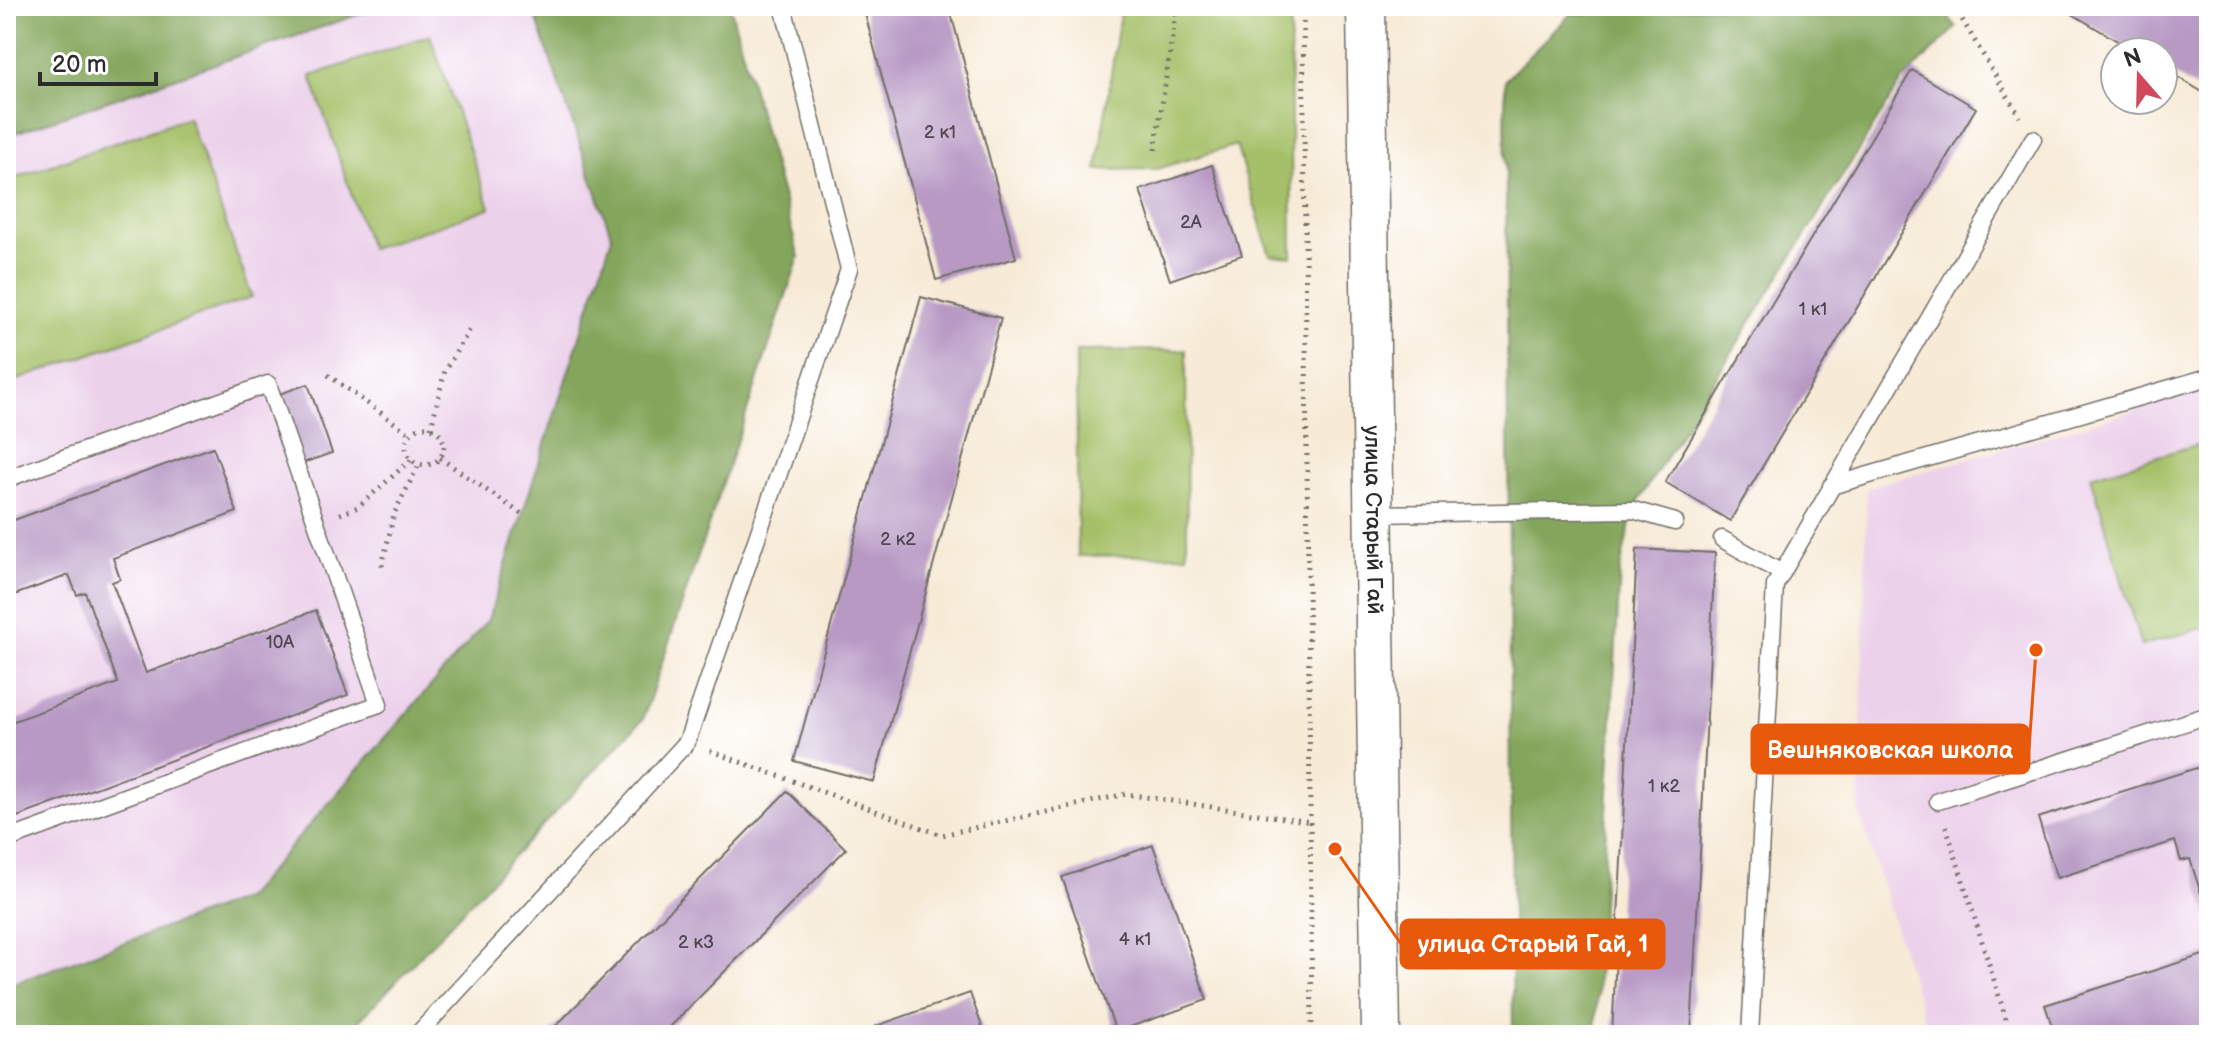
<svg xmlns="http://www.w3.org/2000/svg" width="2215" height="1041" viewBox="0 0 2215 1041" font-family="'Balsamiq Sans',sans-serif">
<rect width="100%" height="100%" fill="#fff"/>
<filter id="ink" filterUnits="userSpaceOnUse"><feTurbulence type="fractalNoise" baseFrequency=".0125" numOctaves="2"/><feDisplacementMap in="SourceGraphic" scale="16" xChannelSelector="R" yChannelSelector="G"/><feConvolveMatrix kernelMatrix="1 2 1 2 8 2 1 2 1" color-interpolation-filters="sRGB"/></filter>
<filter id="wash" filterUnits="userSpaceOnUse"><feTurbulence type="fractalNoise" baseFrequency=".006" numOctaves="4" result="noise"/><feDisplacementMap in="SourceGraphic" scale="32" xChannelSelector="R" yChannelSelector="G"/><feGaussianBlur stdDeviation="1.8" result="paint"/><feColorMatrix in="noise" values="0 0 0 0 0 0 0 0 0 0 0 0 0 0 0 0 0 1.4 0 .05"/><feComposite in="paint" operator="in"/></filter>
<g filter="url(#wash)">
<rect width="100%" height="100%" fill="#f7ead6"/>
<g fill="#ecd1ea">
<path d="M383 6H532L612 237 488 620 246 898 6 986V136Z"/>
<path d="M2209 389V1035H1929L1859 812 1867 488Z"/>
</g>
<g fill="#a5c067" stroke="#687649" stroke-width="2">
<path d="M1121 6H1290L1292 257 1270 255 1236 145 1157 169 1097 170Z"/>
<path d="M430 35 490 208 370 249 311 76Z"/>
<path d="M188 117 252 297 6 384V181Z"/>
<path d="M1186 350 1187 555 1078 556 1076 351Z"/>
<path d="M2209 441V626L2141 646 2091 476Z"/>
</g>
<g fill="#84a65c" stroke="#586844" stroke-width="2">
<path d="M6 6H383L6 136Z"/>
<path d="M532 6H730L799 257 643 719 346 1035H6V986L246 898 488 620 612 237Z"/>
<path d="M1738 6H1938L1957 27 1902 81 1633 510 1620 569 1595 1035H1513L1505 80 1571 14Z"/>
</g>
<g id="blocks">
<g fill="#b799c4">
<path d="M863 6H949L1016 258 936 280Z"/>
<path d="M2059 6H2209V96L2163 68V52H2136Z"/>
<path d="M1912 70 1976 108 1730 521 1665 482Z"/>
<path d="M1212 165 1242 255 1170 280 1140 190Z"/>
<path d="M921 297 1001 318 874 782 794 761Z"/>
<path d="M308 384 332 453 303 463 279 394Z"/>
<path d="M213 447 237 512 113 558 120 579 112 582 146 673 316 610 348 695 6 821V724L118 683 85 592 77 595 69 575 6 598V523Z"/>
<path d="M1637 549 1715 553 1691 1035H1612Z"/>
<path d="M2209 764V919L2190 859 2181 861 2175 841 2057 878 2038 818Z"/>
<path d="M787 791 846 849 662 1035H547Z"/>
<path d="M1153 845 1207 1000 1116 1032 1062 877Z"/>
<path d="M2209 953V1035H2055L2045 1005Z"/>
<path d="M970 993 985 1035H879L876 1026Z"/>
</g>
</g>
</g>
<g filter="url(#ink)">
<use href="#blocks" fill-opacity="0" stroke="#726e67" stroke-width="2"/>
<g fill="none" stroke-linecap="round" stroke-linejoin="round">
<g stroke="#726e67" stroke-width="19">
<g id="service">
<path d="M6 479 268 384 379 704 6 840"/>
<path d="M1831 486 2209 377"/>
<path d="M1373 514 1633 510 1675 522"/>
<path d="M1722 539 1782 573"/>
<path d="M1938 801 2209 715"/>
<path d="M417 1035 687 742 849 269 783 6"/>
<path d="M1750 1035 1775 585 2033 139"/>
</g>
</g>
<g stroke="#726e67" stroke-width="41">
<g id="tertiary">
<path id="s1" d="M1366 6 1381 1035"/>
</g>
</g>
<g stroke="#726e67" stroke-width="5" stroke-dasharray="2 6" stroke-linecap="butt">
<path d="M1303 6 1312 1035"/>
<path d="M1954 6 2020 117"/>
<path d="M1155 150 1177 6"/>
<path d="M328 375 410 434"/>
<circle cx="425" cy="446" r="19"/>
<path d="M431 428 445 370 471 328"/>
<path d="M440 458 523 515"/>
<path d="M340 514 358 507 412 459"/>
<path d="M382 566 394 514 419 464"/>
<path d="M710 751 942 835 1126 794 1311 822"/>
<path d="M1946 826 2011 1035"/>
</g>
<use href="#service" stroke="#fff" stroke-width="16"/>
<use href="#tertiary" stroke="#fff" stroke-width="38"/>
</g>
</g>
<g text-anchor="middle" dominant-baseline="central" stroke-width="8" stroke-linejoin="round" paint-order="stroke">
<g font-size="18" fill="#4e4651">
<text x="940" y="132">2 к1</text>
<text x="1191" y="222">2А</text>
<text x="1813" y="309">1 к1</text>
<text x="898" y="539">2 к2</text>
<text x="280" y="642">10А</text>
<text x="1664" y="786">1 к2</text>
<text x="1135" y="939">4 к1</text>
<text x="696" y="942">2 к3</text>
</g>
<g font-size="22" fill="#2b2b2b" stroke="#fff">
<text stroke="none"><textPath href="#s1" startOffset="514">улица Старый Гай</textPath></text>
</g>
</g>
<path fill="none" stroke="#e8590c" stroke-width="3" d="M2036 650L2029 749M1335 849L1401 944"/>
<g fill="#e8590c" stroke="#fff" stroke-width="3">
<circle cx="2036" cy="650" r="8"/>
<circle cx="1335" cy="849" r="8"/>
</g>
<g fill="#e8590c" stroke="#e8590c" stroke-width="3">
<rect x="1752" y="725" width="277" height="48" rx="8"/>
<rect x="1401" y="920" width="263" height="48" rx="8"/>
</g>
<g font-size="24" text-anchor="middle" font-weight="bold" fill="#fff">
<text x="1890" y="758">Вешняковская школа</text>
<text x="1533" y="952">улица Старый Гай, 1</text>
</g>
<rect width="2215" height="1041" fill="none" stroke="#fff" stroke-width="32"/>
<g transform="translate(2139 76) rotate(340)"><circle r="38" fill="#ffffff" stroke="#aaaaaa" stroke-width="2"/>
<path d="M0-6L14 30L0 20L-14 30Z" fill="#d1495b"/>
<text y="-12" font-size="22" font-weight="bold" text-anchor="middle" fill="#2b2b2b">N</text>
</g>
<path d="M40 72v12h116v-12" fill="none" stroke="#2b2b2b" stroke-width="4"/>
<text x="52" y="72" font-size="24" fill="#2b2b2b" stroke="#ffffff" stroke-width="6" paint-order="stroke">20 m</text>
</svg>
